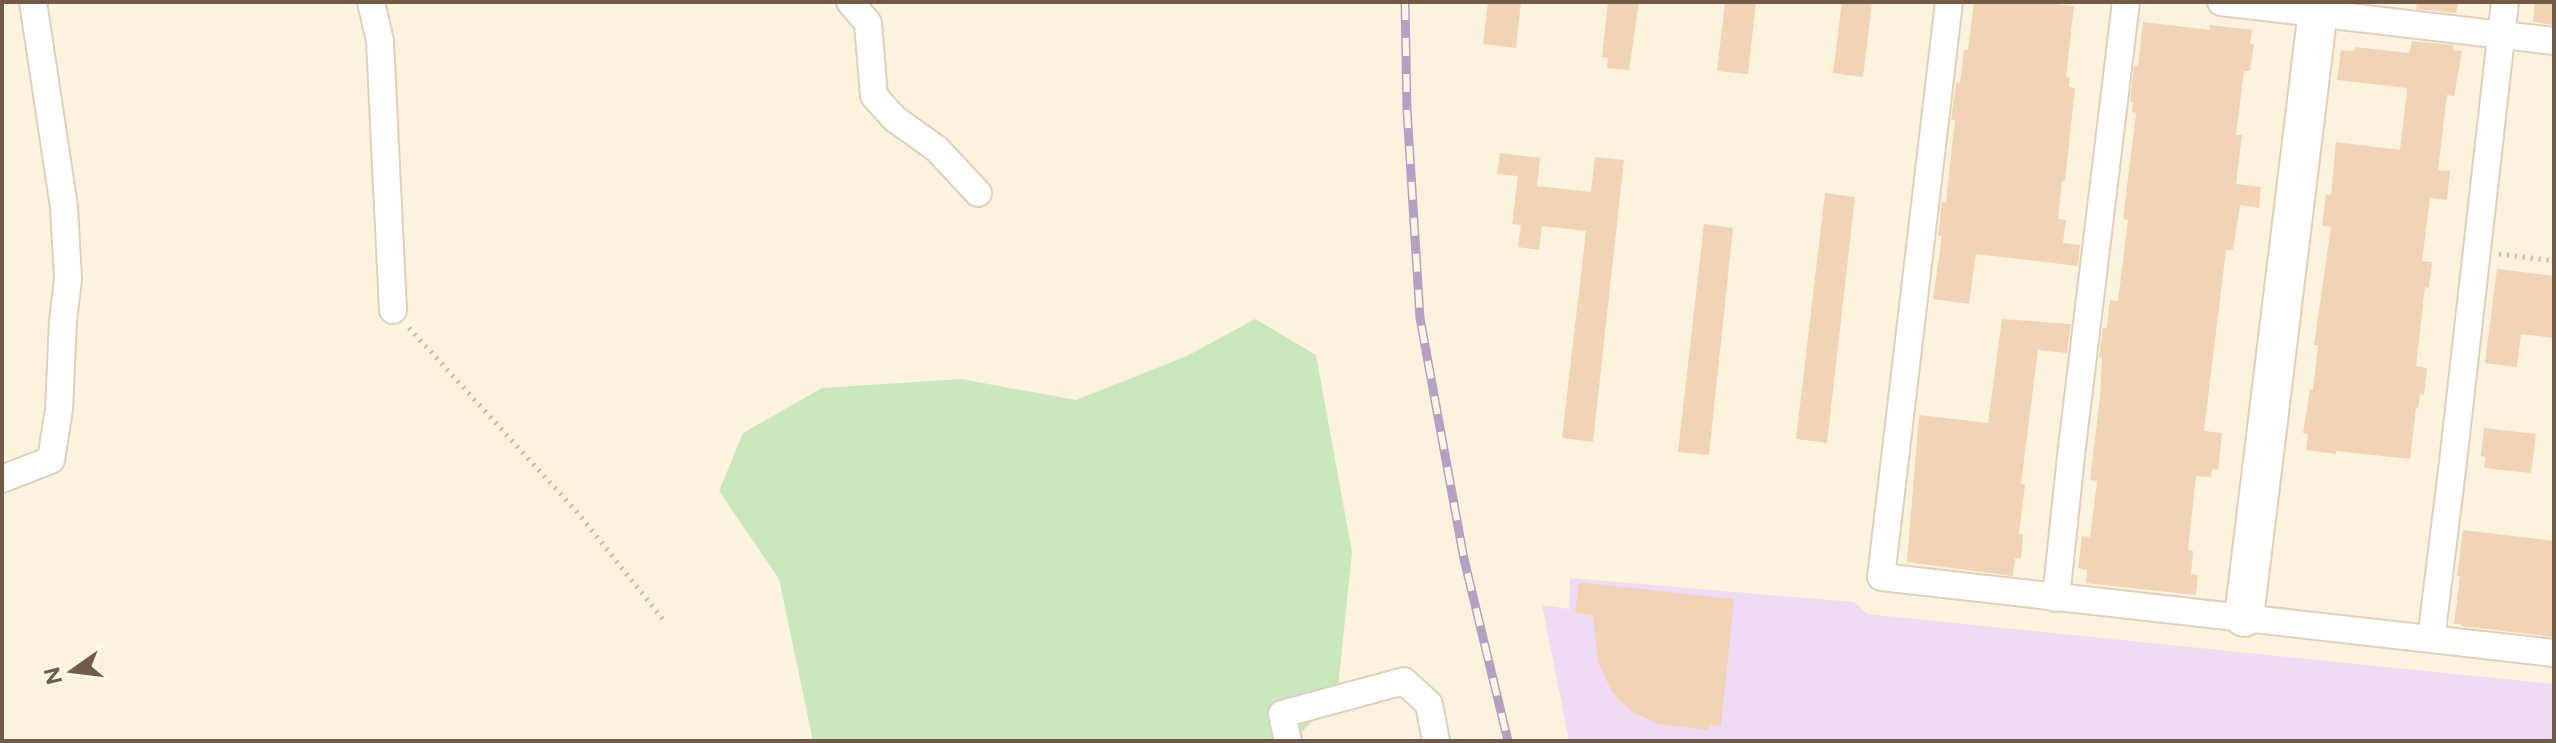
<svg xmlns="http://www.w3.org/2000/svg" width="2556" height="743" viewBox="0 0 2556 743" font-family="Figtree,sans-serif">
<rect width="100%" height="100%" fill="#fcf3de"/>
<path fill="#f0dbf7" d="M1570 578 1854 602 1867 614 2554 684V741H1569L1542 605 1569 609Z"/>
<path fill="#cae8be" d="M1255 319 1316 355 1352 552 1337 697 1293 741H813L779 579 719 491 743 433 822 388 961 379 1076 400 1187 356Z"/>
<g fill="#f1d4b6">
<path d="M1488 2H1521L1516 48 1483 44Z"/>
<path d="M1608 2H1639L1629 70 1607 68 1608 58 1602 57Z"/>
<path d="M1725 2H1756L1748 74 1717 71Z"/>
<path d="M1842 2H1872L1863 77 1833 73Z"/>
<path d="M1974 2H2039L2074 6 2066 77 2070 78 2069 87 2075 88 2065 181H2062L2058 219 2066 220 2063 243 2080 245 2078 266 1976 254 1969 304 1933 299 1942 236 1938 235 1942 202H1946L1955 120H1951L1956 82 1960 83 1964 50H1968Z"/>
<path d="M2417 2H2458L2456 13 2416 9Z"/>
<path d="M2535 2H2554V25L2533 22Z"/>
<path d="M2143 22 2210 30V25L2252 30 2250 44H2254L2250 71H2244L2236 135H2242L2236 184 2261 187 2259 208 2240 205 2233 250H2226L2204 431 2222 433 2218 470 2212 469 2211 477 2196 476 2188 550 2193 551 2191 574 2198 575 2196 595 2086 583 2087 570 2078 568 2082 536 2090 537 2097 481 2090 480 2100 397 2102 357H2099L2103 328H2107L2110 300 2118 301 2128 220 2123 219 2136 113 2132 112 2133 102H2130L2134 66H2138Z"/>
<path d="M2412 41 2453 45V50L2462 51 2454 96 2447 95 2438 170 2450 171 2447 200 2430 198 2422 261 2432 262 2429 288 2425 287 2416 366 2427 368 2424 395 2420 394 2418 409 2416 408 2410 459 2336 451V454L2306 450 2308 434 2303 433 2310 390H2313L2318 345H2314L2331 227 2322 226 2326 194 2331 195 2336 142 2400 150 2407 91 2406 88 2337 80 2341 50 2355 51V47L2409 53Z"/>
<path d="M1500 153 1540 158 1537 186 1591 192 1595 157 1624 160 1593 442 1562 438 1586 231 1542 226 1539 250 1518 247 1521 225 1512 224 1518 176 1497 174Z"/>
<path d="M1825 193 1855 197 1827 443 1796 439Z"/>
<path d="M1704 224 1733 228 1709 455 1678 452Z"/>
<path d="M2497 269 2554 276V338L2521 334 2517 367 2485 363Z"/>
<path d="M2002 319 2071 324 2067 353 2038 350 2021 484 2025 485 2019 534H2023L2021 558H2015L2013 576 1907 562 1919 415 1988 423Z"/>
<path d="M2484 428 2536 434 2531 473 2484 468 2486 457 2481 456Z"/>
<path d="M2463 530 2554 541V637L2461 626V624H2454L2460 576H2457Z"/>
<path d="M1579 582 1734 599 1721 726 1709 725V730L1658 724 1633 712 1621 702 1611 690 1598 662 1593 615 1575 613Z"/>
</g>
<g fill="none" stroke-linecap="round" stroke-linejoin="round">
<g stroke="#dfd0bb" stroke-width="30">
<g id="street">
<path d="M371 2 380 41 393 310"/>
<path d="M850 2 868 23 874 96 895 119 937 149 978 193"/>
<path d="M1949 2 1881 577 2554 653"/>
<path d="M2221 2 2554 41"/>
<path d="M2 479 51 460 59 409 63 321 68 279 64 207 33 2"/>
<path d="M2056 598 2072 447 2126 2"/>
<path d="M2431 639 2453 462 2505 2"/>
<path d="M1288 741 1282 714 1404 681 1429 704 1436 741"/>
</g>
</g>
<g stroke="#e1cfb6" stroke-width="42">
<path id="secondary" d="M2244 617 2319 2"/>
</g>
<g stroke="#d5b79a" stroke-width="5" stroke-dasharray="2 6" stroke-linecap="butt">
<path d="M2499 254 2554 261"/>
<path d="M409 328 577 512 665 622"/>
</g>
<use href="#street" stroke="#fff" stroke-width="26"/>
<use href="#secondary" stroke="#fff" stroke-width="38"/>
<g stroke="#b69fc3" stroke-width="9">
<path id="rail" d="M1405 2 1407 110 1420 318 1464 559 1508 741"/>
</g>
<use href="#rail" stroke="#fff7e4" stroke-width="6" stroke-dasharray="18" stroke-linecap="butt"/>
</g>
<rect width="2556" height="743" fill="none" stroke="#715b47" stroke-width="8"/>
<g transform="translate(72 671) rotate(256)" stroke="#fff7e4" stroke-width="6" paint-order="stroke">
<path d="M0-6L14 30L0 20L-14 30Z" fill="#715b47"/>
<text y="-12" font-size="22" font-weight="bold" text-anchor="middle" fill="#715b47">N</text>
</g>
</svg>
